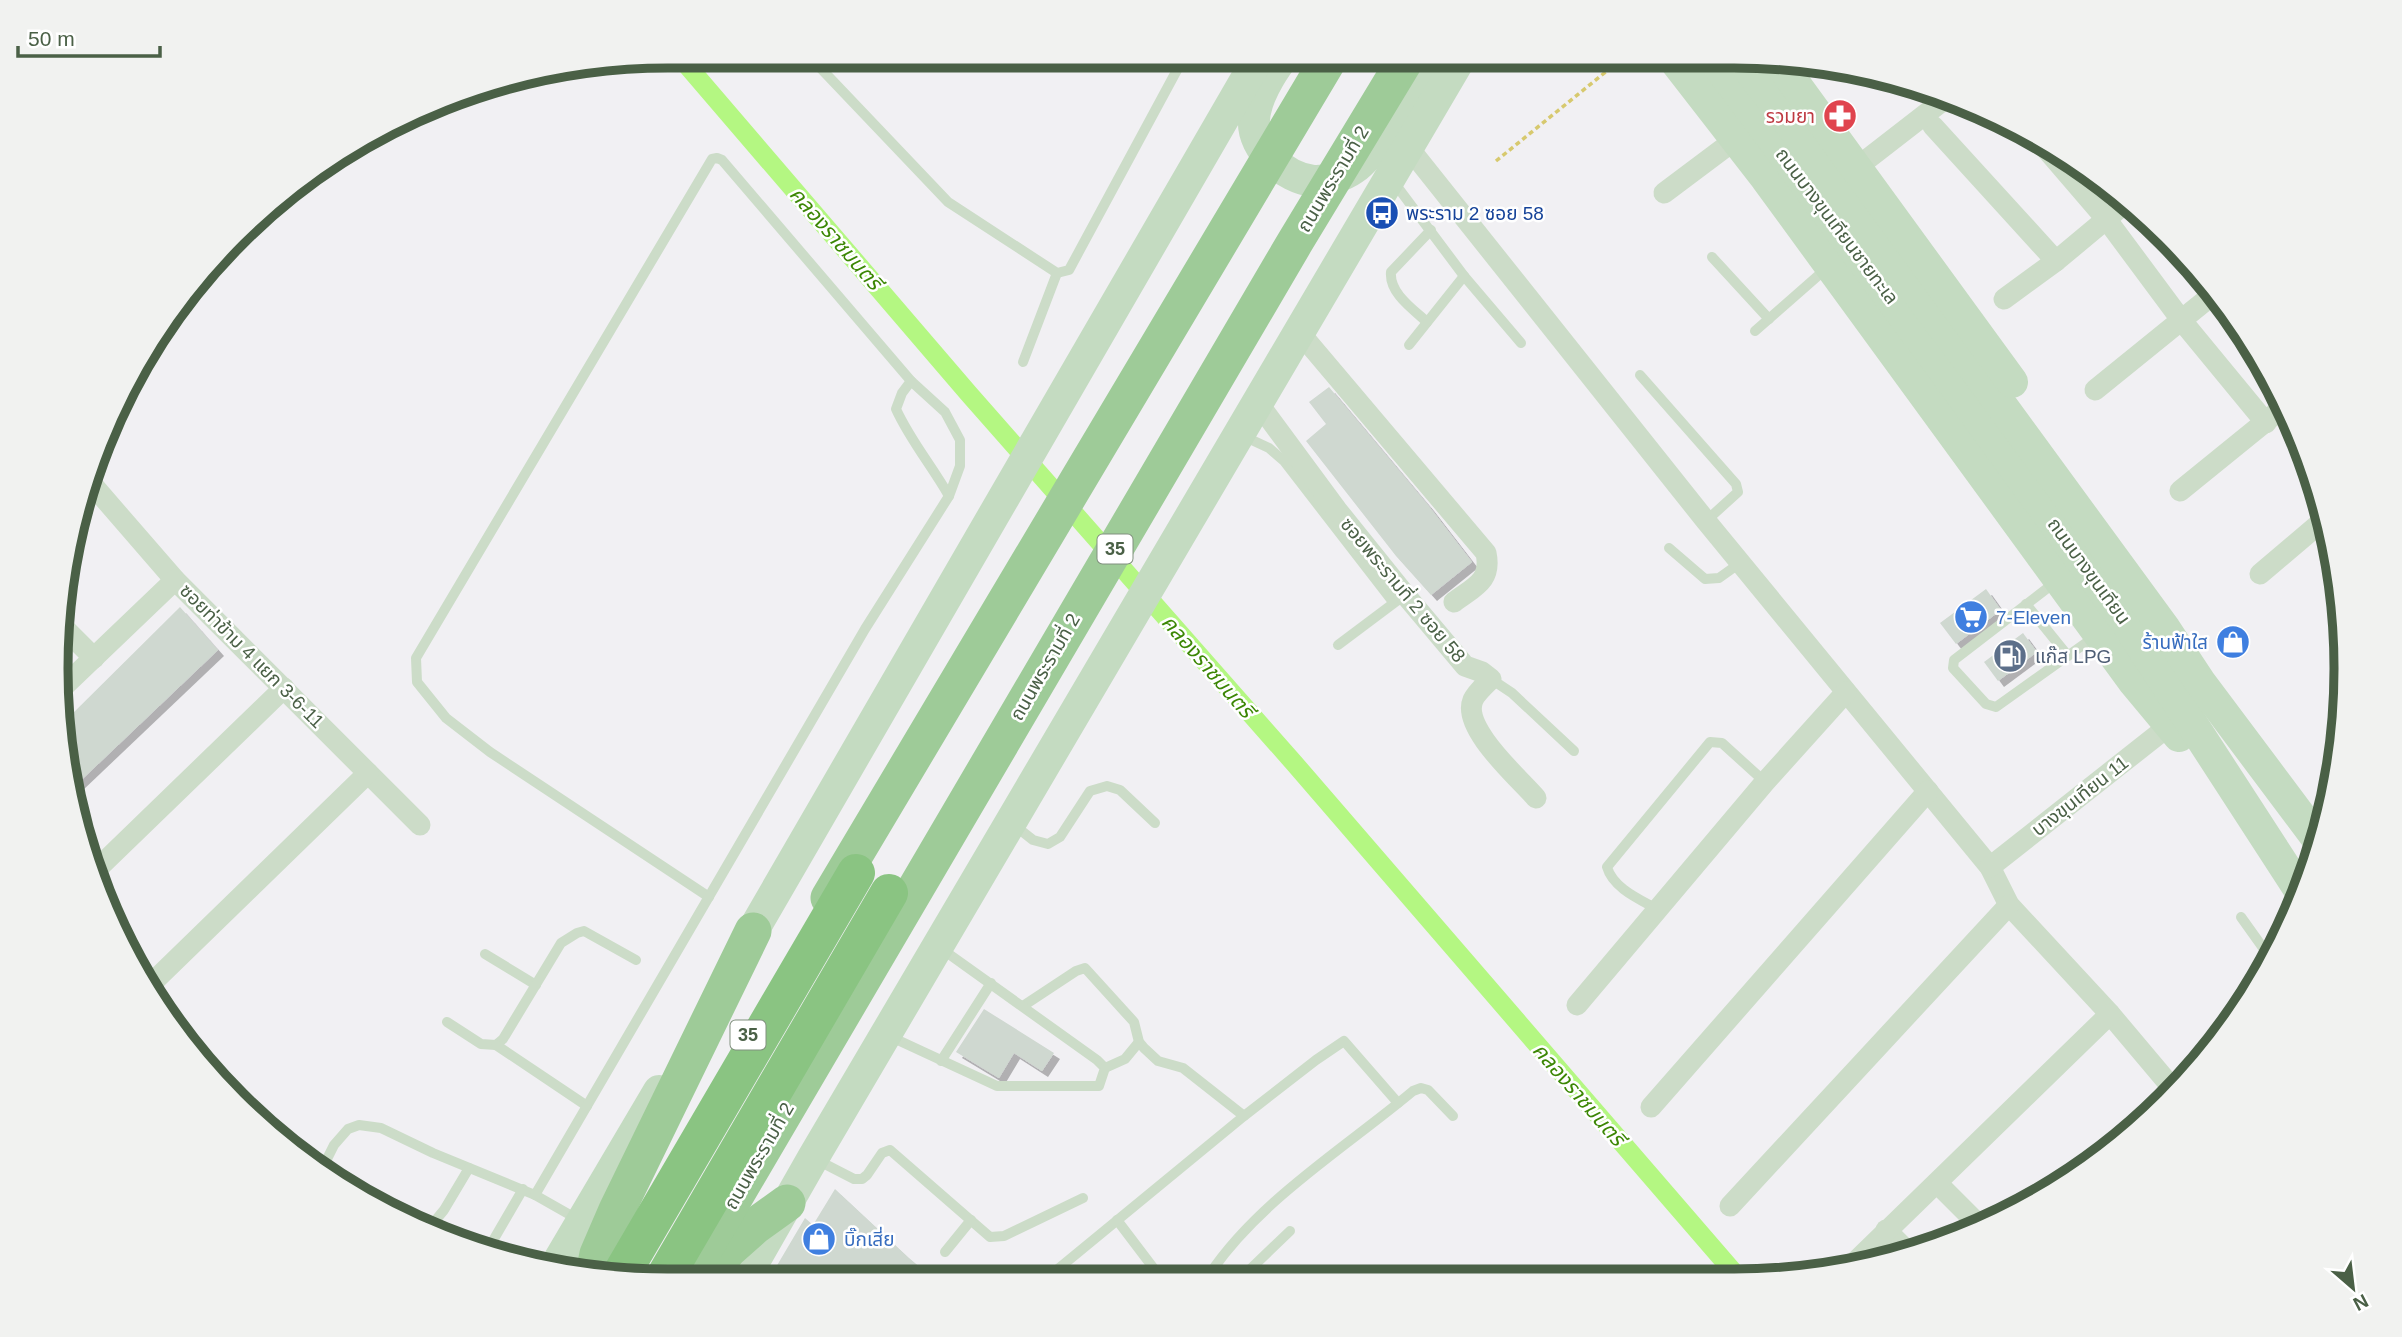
<svg xmlns="http://www.w3.org/2000/svg" width="2402" height="1337" viewBox="0 0 2402 1337" font-family="Helvetica,'Noto Sans Thai',sans-serif">
<defs>
<filter id="shadow"><feDropShadow dx="6" dy="6" stdDeviation="0" flood-color="#0004"/></filter>
</defs>
<rect width="100%" height="100%" fill="#f1f0f3"/>
<g fill="none" stroke-linecap="round" stroke-linejoin="round">
<path stroke="#b4f782" stroke-width="19" d="M679 56 969 394 1294 763 1737 1276"/>
</g>
<g fill="#cfd8d0" filter="url(#shadow)">
<path d="M1329 387 1428 505 1472 562 1431 595 1396 556 1306 441 1326 424 1309 402Z"/>
<path d="M1986 589 2001 610 1956 644 1940 623Z"/>
<path d="M180 607 218 650 75 786 62 724Z"/>
<path d="M2023 633 2037 652 1998 681 1984 662Z"/>
<path d="M984 1009 1054 1053 1042 1071 1014 1053 999 1078 956 1052Z"/>
<path d="M835 1189 909 1258 934 1279H769L805 1218 813 1225Z"/>
</g>
<g fill="none" stroke-linecap="round" stroke-linejoin="round">
<path stroke="#d7c96e" stroke-width="3.5" stroke-dasharray="5 3.5" stroke-linecap="butt" d="M1496 161 1624 57"/>
<g stroke="#ccdcc8" stroke-width="10">
<path d="M809 56 948 202 1057 273 1069 270 1184 57"/>
<path d="M1393 181 1464 276 1521 343"/>
<path d="M1712 257 1769 319"/>
<path d="M1427 322C1413 309 1389 293 1391 272L1431 230"/>
<path d="M1755 331 1828 267"/>
<path d="M1409 345 1464 276"/>
<path d="M1023 362 1057 273"/>
<path d="M1640 375 1736 484 1738 492 1706 521"/>
<path d="M1241 435 1269 448 1284 461 1393 602"/>
<path d="M1669 548 1705 579 1719 578 1740 563"/>
<path d="M2058 580 1954 660 1953 668 1986 704 1996 707 2097 635"/>
<path d="M2026 604 2068 656"/>
<path d="M1338 645 1398 600"/>
<path d="M1491 679 1512 693 1574 751"/>
<path d="M1014 825 1033 840 1048 844 1060 837 1090 791 1107 786 1120 790 1155 823"/>
<path d="M709 897 490 752 446 718 417 682 416 658 712 159 717 158 722 160 911 381 902 393 896 409C910 440 932 466 949 496"/>
<path d="M1657 909C1639 899 1613 888 1607 867L1710 742 1722 743 1765 782"/>
<path d="M2241 917 2271 959"/>
<path d="M485 954 536 985"/>
<path d="M1023 1006 1076 971 1085 968 1134 1022 1139 1042 1144 1048 1158 1061 1183 1068 1244 1116"/>
<path d="M447 1022 481 1044 496 1045 503 1039 561 943 577 933 584 931 636 960"/>
<path d="M889 1036 997 1086H1099L1105 1068 1097 1060 939 947"/>
<path d="M496 1045 587 1106"/>
<path d="M941 1061 991 983"/>
<path d="M1105 1068 1125 1059 1139 1042"/>
<path d="M817 1160 854 1179H862L867 1175 882 1153 890 1150 990 1237 1004 1236 1083 1198"/>
<path d="M323 1167 334 1145 348 1129 359 1125 381 1128 433 1153 535 1195 579 1220"/>
<path d="M535 1195 865 629 949 496 960 466V440L945 412 911 381"/>
<path d="M1117 1220 1161 1278"/>
<path d="M430 1227 444 1210 469 1168"/>
<path d="M487 1251 523 1189"/>
<path d="M945 1252 971 1220"/>
<path d="M1047 1278 1244 1116 1316 1060 1344 1041 1398 1103"/>
<path d="M1207 1278C1255 1203 1345 1148 1413 1091L1421 1088 1428 1090 1453 1116"/>
<path d="M1241 1278 1290 1231"/>
</g>
<g stroke="#ccdcc8" stroke-width="21">
<path d="M1933 126 2056 261"/>
<path d="M2035 136 2107 220 2182 321 2266 423"/>
<path d="M1409 148 1706 521 1990 867 2009 905 2110 1014 2174 1090"/>
<path d="M1856 168 1945 99"/>
<path d="M1664 193 1736 139"/>
<path d="M2004 299 2056 261 2128 201"/>
<path d="M1300 333 1486 553C1492 581 1474 587 1454 602"/>
<path d="M2095 390 2216 292"/>
<path d="M1258 403 1337 510 1407 597 1465 666 1482 672 1491 679C1485 685 1476 693 1473 700 1461 728 1519 778 1536 798"/>
<path d="M90 482 175 580 420 825"/>
<path d="M2180 491 2286 405"/>
<path d="M2260 574 2326 518"/>
<path d="M65 629 94 658"/>
<path d="M2342 650 2344 648"/>
<path d="M59 691 175 580"/>
<path d="M1990 867 2170 725"/>
<path d="M95 871 284 688"/>
<path d="M152 983 368 773"/>
<path d="M1577 1005 1765 782 1846 692"/>
<path d="M1651 1107 1928 791"/>
<path d="M1937 1183 1981 1227"/>
<path d="M1730 1206 2009 905"/>
<path d="M1886 1230 1907 1251"/>
<path d="M1854 1263 2110 1014"/>
</g>
<g stroke="#c4dbc1" stroke-width="32">
<path d="M1283 57C1270 74 1255 99 1254 120 1252 150 1286 178 1313 181 1326 182 1343 176 1353 169 1381 150 1410 87 1427 57"/>
<path d="M1672 57 1766 178 2134 682 2179 736"/>
<path d="M1712 57 1937 361 2124 619 2301 892"/>
<path d="M1740 57 1958 346 2165 629 2200 682 2319 841"/>
<path d="M1776 58 2012 382"/>
<path d="M740 953 1259 57"/>
<path d="M555 1267 659 1091"/>
<path d="M744 1279 813 1158 1461 57"/>
</g>
<g stroke="#9ecb98" stroke-width="37">
<path d="M829 898 1330 57"/>
<path d="M594 1274 598 1254 617 1210 753 931"/>
<path d="M706 1277 728 1250 755 1226 787 1203"/>
<path d="M686 1280 1295 242 1407 57"/>
</g>
<g stroke="#8ac482" stroke-width="38">
<path d="M619 1278 856 873"/>
<path d="M663 1280 889 893"/>
</g>
</g>
<defs>
<g id="pharmacy-disc" transform="scale(1.75)"><circle r="9.5" fill="#e0444e" stroke="#fff"/><path d="M-2-6h4v4h4v4h-4v4h-4v-4h-4v-4h4Z" fill="#fff"/></g>
<g id="bus-disc" transform="scale(1.75)"><circle r="9.5" fill="#1a4fb4" stroke="#fff"/><path d="M-5-6H5V4H4V6H2V4H-2V6H-4V4H-5ZM-3.5-4V0h7V-4ZM-3.5 1.2v1.5H-2V1.2ZM2 1.2v1.5H3.5V1.2Z" fill="#fff"/></g>
<g id="supermarket-disc" transform="scale(1.75)"><circle r="9.5" fill="#3f7fe0" stroke="#fff"/><path d="M-6-5.5h2.5l.6 2H6L4.5 2H-2.5L-4.4-4H-6ZM-1.5 3.2a1.3 1.3 0 1 0 .1 0ZM3 3.2a1.3 1.3 0 1 0 .1 0Z" fill="#fff"/></g>
<g id="shop-disc" transform="scale(1.75)"><circle r="9.5" fill="#3f7fe0" stroke="#fff"/><path d="M-5-2.5h2.3a2.7 3.5 0 0 1 5.4 0H5L5.5 6h-11ZM-1.5-2.5h3a1.5 2.3 0 0 0-3 0Z" fill="#fff"/></g>
<g id="fuel-disc" transform="scale(1.75)"><circle r="9.5" fill="#5c6f8a" stroke="#fff"/><path d="M-5.5-6h7V0h2V4h1.3V-2.5L3-4.5l.8-.8L6-3V5H2.5V1h-1V6h-7ZM-4.2-4.7v3.2H.2V-4.7Z" fill="#fff"/></g>
</defs>
<g fill-rule="evenodd">
<use href="#pharmacy-disc" x="1840" y="116"/>
<use href="#bus-disc" x="1382" y="213"/>
<use href="#supermarket-disc" x="1971" y="617"/>
<use href="#shop-disc" x="2233" y="642"/>
<use href="#fuel-disc" x="2010" y="656"/>
<use href="#shop-disc" x="819" y="1239"/>
</g>
<g text-anchor="middle" dominant-baseline="central" stroke-width="5" stroke-linejoin="round" paint-order="stroke">
<g fill="#fff" stroke="#80907e" stroke-width="2">
<rect x="1097.5" y="534.5" width="35" height="29" rx="5"/>
<rect x="730.5" y="1020.5" width="35" height="29" rx="5"/>
</g>
<g font-size="18" font-weight="bold" fill="#4a6046">
<text x="1115" y="549">35</text>
<text x="748" y="1035">35</text>
</g>
<g font-size="19" fill="#be3a42" stroke="#fff" text-anchor="end">
<text x="1815" y="116">รวมยา</text>
</g>
<g font-size="19" fill="#4a6046" stroke="#fff">
<text transform="translate(1333 179) rotate(-59)">ถนนพระรามที่ 2</text>
<text transform="translate(1837 226) rotate(53)">ถนนบางขุนเทียนชายทะเล</text>
<text transform="translate(2089 571) rotate(54)">ถนนบางขุนเทียน</text>
<text transform="translate(1403 590) rotate(50)">ซอยพระรามที่ 2 ซอย 58</text>
<text transform="translate(252 656) rotate(45)">ซอยท่าข้าม 4 แยก 3-6-11</text>
<text transform="translate(1045 667) rotate(-60)">ถนนพระรามที่ 2</text>
<text transform="translate(2080 796) rotate(-38)">บางขุนเทียน 11</text>
<text transform="translate(759 1156) rotate(-60)">ถนนพระรามที่ 2</text>
</g>
<g font-size="19" fill="#164399" stroke="#fff" text-anchor="start">
<text x="1406" y="213">พระราม 2 ซอย 58</text>
</g>
<g font-size="19" fill="#366cbe" stroke="#fff" text-anchor="start">
<text x="1996" y="617">7-Eleven</text>
<text x="2208" y="642" text-anchor="end">ร้านฟ้าใส</text>
<text x="844" y="1239">บิ๊กเสี่ย</text>
</g>
<g font-size="19" fill="#4e5e75" stroke="#fff" text-anchor="start">
<text x="2035" y="656">แก๊ส LPG</text>
</g>
<g font-size="21" font-style="italic" fill="#3c8705" stroke="#fff">
<text transform="translate(836 238) rotate(49)">คลองราชมนตรี</text>
<text transform="translate(1208 666) rotate(49)">คลองราชมนตรี</text>
<text transform="translate(1579 1094) rotate(49)">คลองราชมนตรี</text>
</g>
</g>
<path d="M0 0H2402V1337H0ZM668 68H1734A600 600 0 0 1 2334 668V669A600 600 0 0 1 1734 1269H668A600 600 0 0 1 68 669V668A600 600 0 0 1 668 68Z" fill="#f1f2f0" fill-rule="evenodd"/>
<path fill="none" stroke="#4a6046" stroke-width="9" d="M668 68H1734A600 600 0 0 1 2334 668V669A600 600 0 0 1 1734 1269H668A600 600 0 0 1 68 669V668A600 600 0 0 1 668 68Z"/>
<g transform="translate(2353 1288) rotate(152)" stroke="#ffffff" stroke-width="5" paint-order="stroke">
<path d="M0-5L12 26L0 18L-12 26Z" fill="#4a6046"/>
<text y="-10" font-size="19" font-weight="bold" text-anchor="middle" fill="#4a6046">N</text>
</g>
<path d="M18 46v10h142v-10" fill="none" stroke="#4a6046" stroke-width="3.5"/>
<text x="28" y="46" font-size="21" fill="#4a6046" stroke="#ffffff" stroke-width="5" paint-order="stroke">50 m</text>
</svg>
